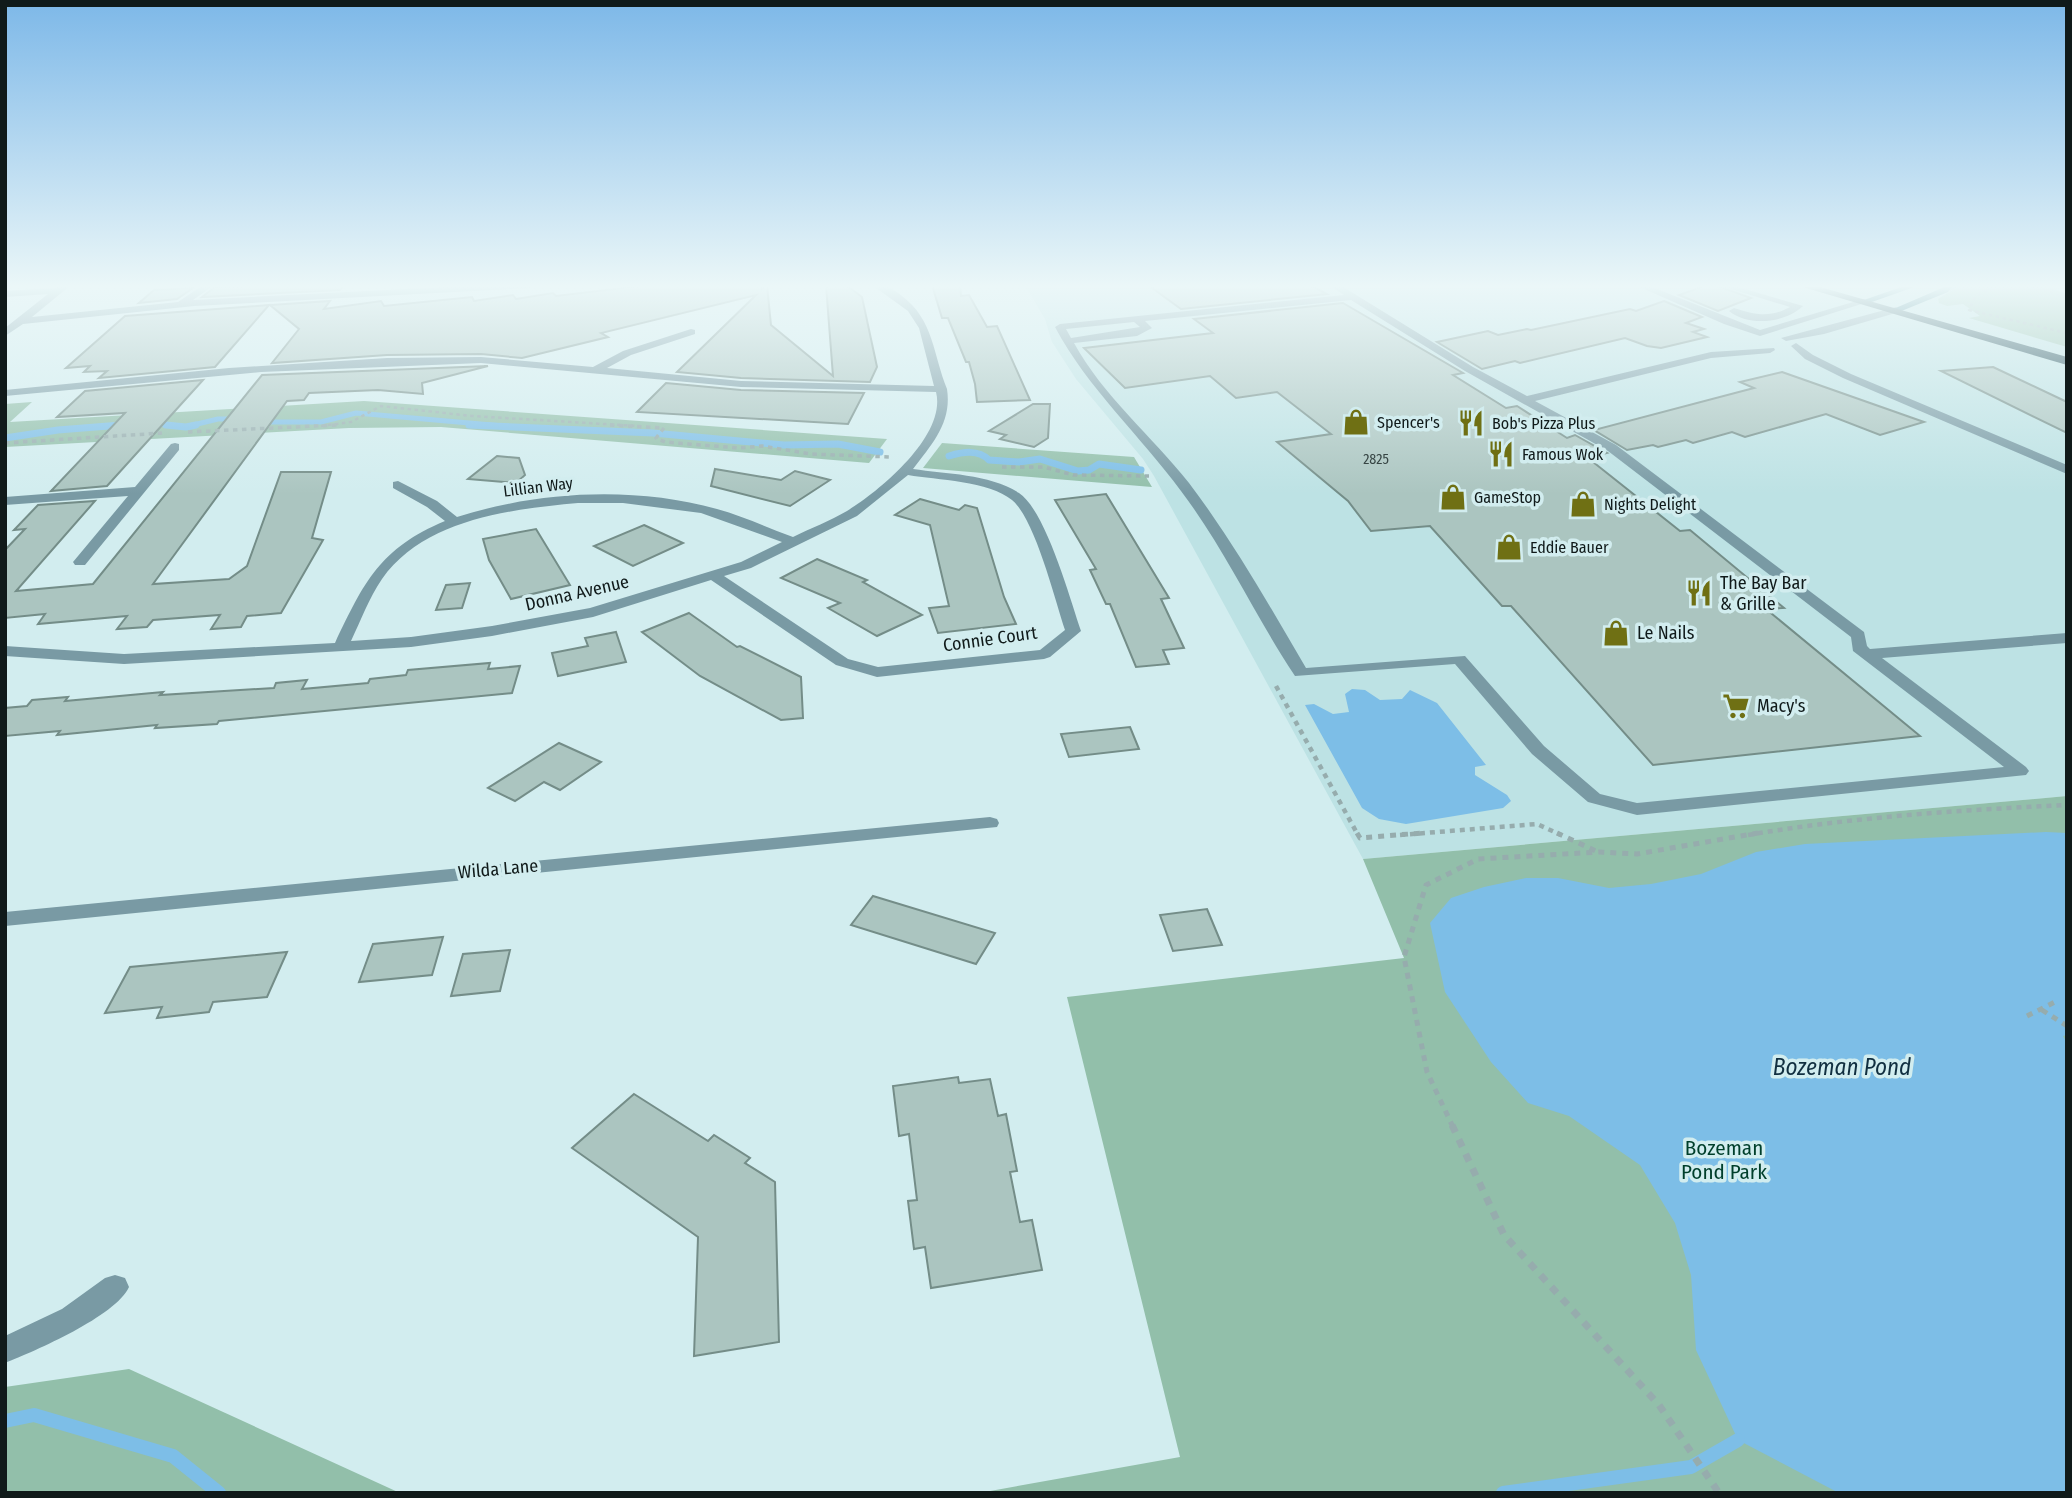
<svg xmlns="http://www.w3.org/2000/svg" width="2072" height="1498" viewBox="0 0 2072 1498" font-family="'Fira Sans Condensed',sans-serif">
<rect width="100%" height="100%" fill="#d2edef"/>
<path fill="#bde2e4" d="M1025 285H2067V796L1363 859 1154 476 1143 459 1076 379 1052 342 1045 319Z"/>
<g fill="#92bfaa">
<path d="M1961 285H2042L2067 294V347L1969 318 1980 316 1963 304 1947 306 1939 303 1938 299Z"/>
<path d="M364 401 887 439 869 463 441 427 349 428 5 447V404L32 402 10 422Z"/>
<path d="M942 443 1134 457 1152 487 923 468Z"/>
<path d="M2067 796V1493H979L1180 1457 1067 997 1404 958 1363 859Z"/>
<path d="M129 1369 400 1493H5V1387Z"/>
</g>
<g fill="#7dbee7">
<path d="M1352 689 1365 690 1380 700 1402 699 1410 690 1437 703 1486 765 1475 767V775L1507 795 1511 801 1503 808 1406 824 1379 819 1362 808 1305 705 1314 704 1333 714 1349 712 1345 694Z"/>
<path d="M2046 832 2067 833V1035L2063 1036 2067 1043V1493H1839L1738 1440 1696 1350 1691 1275 1675 1223 1640 1165 1569 1116 1528 1103 1491 1062 1445 992 1430 923 1451 898 1484 887 1526 878H1558L1609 888 1651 884 1701 874 1756 852 1805 844Z"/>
</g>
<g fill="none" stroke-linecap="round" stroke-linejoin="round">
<g stroke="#7dbee7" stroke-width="5">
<path d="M259 422H321L356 413 503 426"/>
<path d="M152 423 180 426"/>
<path d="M113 426 121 425"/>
<path d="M189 426 218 419H238"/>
</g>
<g stroke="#7dbee7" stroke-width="7">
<path d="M166 425 186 427 196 425"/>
<path d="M469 425 653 433 784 445 838 444 880 452"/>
<path d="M5 438 58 430 121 425"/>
<path d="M949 456C963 452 978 449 989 460L1019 462 1040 459 1078 471 1089 470 1099 464 1141 470"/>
</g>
<g stroke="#7dbee7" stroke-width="14">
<path d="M5 1421 34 1415 173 1456 219 1493"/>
<path d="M1503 1493 1691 1467 1738 1440"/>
</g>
</g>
<g fill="#abc5c0" stroke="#748d88" stroke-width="2">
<path d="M278 285H344L340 290 202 297 215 287Z"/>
<path d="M648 285H762V289L767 285 771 325 833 376 826 285H846L862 297 877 367 870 382 741 378 677 372 756 295 601 333 608 337 522 358 481 354 387 355 272 363 299 329 270 305 330 301 324 309 381 301 384 306 472 297 474 301 513 295 516 299 553 293 556 296Z"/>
<path d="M932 285H960L961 296 969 295 987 327 997 326 1030 400 977 402 975 384 969 362H966L948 318H942Z"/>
<path d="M1148 285H1310L1327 294 1181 309Z"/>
<path d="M1707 285H1715L1751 298 1718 311 1679 295Z"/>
<path d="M193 288 177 299 139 303 154 290Z"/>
<path d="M1664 301 1702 317 1686 323 1704 329 1693 332 1707 337 1661 348 1647 346 1625 338 1520 363 1515 361 1482 369 1437 342 1488 331 1498 335 1527 329 1531 330 1630 309 1636 311Z"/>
<path d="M1343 303 1463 373 1453 375 1506 408 1517 406 1567 438 1575 435 1607 453 1588 458 1680 531 1690 530 1784 608 1766 609 1920 736 1653 765 1511 606H1502L1430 526 1371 531 1348 501 1277 442 1331 434 1277 392 1236 398 1210 376 1125 388 1084 348 1213 333 1194 319Z"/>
<path d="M269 305 215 367 99 378 107 371 84 372 90 366 66 368 125 316Z"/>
<path d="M488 366 422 383 423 394 378 390 309 393 304 400 287 401 153 584 229 579 247 566 281 472H331L312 538 323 540 281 613 247 616 241 627 211 629 220 615 153 620 147 627 117 629 127 616 38 624 45 614 5 618V550L25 529 14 530 38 505 95 501 16 591 93 584 262 375Z"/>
<path d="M1993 367 2067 402V433L1941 371Z"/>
<path d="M1782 372 1924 422 1880 435 1826 414 1745 437 1732 432 1693 443 1686 440 1658 447 1653 445 1627 450 1594 430 1754 388 1740 382Z"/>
<path d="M203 380 107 486 51 491 125 413 57 417 85 391Z"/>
<path d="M666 383 741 390 864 393 848 424 637 412Z"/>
<path d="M1033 404H1050L1048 438 1034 447 1000 439 1006 435 989 431Z"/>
<path d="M497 456 519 458 525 475 516 483 468 479Z"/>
<path d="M715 469 781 480 795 471 830 480 790 506 711 486Z"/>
<path d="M1106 494 1169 598 1161 599 1184 648 1163 650 1169 664 1136 667 1110 604H1106L1090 570 1096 569 1055 500Z"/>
<path d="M920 499 959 510 965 505 977 508 1004 597 1016 624 938 633 929 608 949 606 930 525 895 515Z"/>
<path d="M644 525 683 543 633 566 594 546Z"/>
<path d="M536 529 570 585 511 599 489 560 483 539Z"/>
<path d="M817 559 867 580 863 582 922 615 877 636 828 608 840 603 781 578Z"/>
<path d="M470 583 462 608 436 610 446 585Z"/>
<path d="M689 613 737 647 740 646 801 677 803 718 781 720 700 676 642 632Z"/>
<path d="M616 632 626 662 558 676 552 653 588 646 585 638Z"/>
<path d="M490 663 488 669 520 666 512 693 219 721 217 724 155 728 157 725 57 735 60 731 5 736V708L27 706 32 700 68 697 65 701 163 692 160 695 274 688 276 683 307 680 302 689 368 683 370 679 406 675 408 670Z"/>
<path d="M1130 727 1139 749 1069 757 1061 734Z"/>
<path d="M559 743 601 762 560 790 544 782 515 801 488 788Z"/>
<path d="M873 896 995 933 976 964 851 925Z"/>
<path d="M1207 909 1222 945 1173 951 1160 915Z"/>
<path d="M443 937 432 975 359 982 373 944Z"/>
<path d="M510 950 500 991 451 996 463 954Z"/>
<path d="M287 952 267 997 213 1002 209 1012 157 1018 162 1007 105 1013 130 967Z"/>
<path d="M958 1077 959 1083 990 1079 998 1116 1006 1114 1017 1171 1010 1172 1020 1222 1032 1220 1042 1270 931 1288 925 1247 914 1249 908 1201 917 1200 909 1134 899 1136 893 1086Z"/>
<path d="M634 1094 708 1141 714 1135 750 1158 745 1163 775 1182 779 1342 694 1356 698 1237 572 1148Z"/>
</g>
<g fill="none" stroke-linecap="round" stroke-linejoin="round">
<g stroke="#96acad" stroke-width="2.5" stroke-dasharray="3.5 3.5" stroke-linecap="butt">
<path d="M2000 285 1976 295 1969 310 2067 333"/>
<path d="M2030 285 2067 298"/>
<path d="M321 426 351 422 381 406 472 416 638 426"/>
</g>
<g stroke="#96acad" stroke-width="3.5" stroke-dasharray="4.5 4.5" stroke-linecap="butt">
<path d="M610 425 664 428"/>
<path d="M664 428 656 438 665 442 739 448 762 446 811 454 892 457"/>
<path d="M188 432 337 425"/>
<path d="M5 443 162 433"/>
<path d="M1002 467H1044L1073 475 1149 476"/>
</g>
<g stroke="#96acad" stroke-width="4.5" stroke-dasharray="5 5" stroke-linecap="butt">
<path d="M1276 686 1358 835"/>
<path d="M1400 835 1537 824 1561 835"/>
<path d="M1748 835C1853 817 1960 810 2067 805"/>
</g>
<g stroke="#96acad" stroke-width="5" stroke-dasharray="6 6" stroke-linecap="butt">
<path d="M1357 833 1360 838 1422 833"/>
<path d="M1557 833 1598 852"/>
<path d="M2042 1010 2067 1026"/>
<path d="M2027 1016 2055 1002"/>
<path d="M1453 1127 1427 1072 1404 957 1426 885 1478 859 1599 852 1637 854 1758 833"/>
</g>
<path stroke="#96acad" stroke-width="7" stroke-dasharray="8 8" stroke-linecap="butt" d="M1452 1125 1504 1235 1659 1405 1719 1493"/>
<g fill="#799aa4" fill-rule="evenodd">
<path d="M61 285H71L32 317 178 302 203 285H214L193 300 485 285H535L530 288 194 306 23 324 5 336V328L48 294 5 297V291L56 288Z"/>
<path d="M872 285C884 284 893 289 902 296 934 320 933 355 947 389 952 422 933 443 913 469 946 474 990 474 1019 493 1046 511 1070 599 1081 631L1050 657 1044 659 877 677 836 665 711 580 593 617 492 636 411 647 124 664 5 656V646L124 654 335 643C364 582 380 548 445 521L427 507 393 488V482L398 481 437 501 457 517C539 491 634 486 717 509 743 516 768 528 793 537 811 528 830 521 847 511 880 491 947 435 936 392L741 387 481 363 261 372 5 396V390L229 368 387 358 481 357 593 367 623 351 691 329 695 330V334L631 355 607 368 741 381 934 386 919 328 908 311ZM908 475C937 480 989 481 1012 500 1035 519 1055 600 1065 630L1040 650 878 667 848 659 724 576 751 568 857 516ZM578 503H623L701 513 782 542 741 562 590 608 492 626 411 637 351 641C361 620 369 598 382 579 424 519 512 509 578 503Z"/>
<path d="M1329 285H1340L1473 367 1527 396 1711 352 1774 348 1775 350 1770 353 1711 358 1535 401 1616 445 1864 632 1867 646 1870 649 2067 633V643L1882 658 2026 767 2029 771 2026 775 1637 815 1588 802 1532 754 1455 664 1295 676C1255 616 1225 549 1181 491 1140 435 1088 389 1055 327L1060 324 1344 295ZM1351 300 1465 371 1608 451 1851 637 1853 651 2004 767 1637 803 1600 794 1544 746 1465 656 1306 668C1269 605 1233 541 1189 483 1152 436 1103 396 1074 343L1137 336 1152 328 1145 321ZM1134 322 1140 327 1071 338 1066 329Z"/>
<path d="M1635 285H1647L1760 330 1863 299 1871 301 1760 336 1724 324Z"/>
<path d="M1718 285H1731L1803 306C1785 323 1749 327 1729 311L1734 308C1755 315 1770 318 1790 307Z"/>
<path d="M1951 285H1963L1945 293 1940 290Z"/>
<path d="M1896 307 1901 310 1899 312 1824 334 1786 341 1781 338Z"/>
<path d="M1796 343 1813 355 1851 374 2067 465V474L1843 378 1805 359 1791 346Z"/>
<path d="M175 443 179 444V450L85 565H75L73 562 128 496 5 505V497L135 487 171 444Z"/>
<path d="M990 817 997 819 999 823 997 827 5 926V912Z"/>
<path d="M115 1275 125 1278 129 1287C116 1316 35 1351 5 1363V1336L62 1309 105 1278Z"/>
</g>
<g fill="#0a596c" fill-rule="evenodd">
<path d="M1907 285H1920L1869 303 1861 301Z"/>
<path d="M1944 285H1953L1948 292 1899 312 1891 310 1942 288Z"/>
</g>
<path fill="#113f4b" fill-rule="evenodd" d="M1796 285H1813L2067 357V365Z"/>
</g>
<linearGradient id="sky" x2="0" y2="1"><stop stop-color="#7db8e8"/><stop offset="0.58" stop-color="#ebf7f8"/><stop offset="1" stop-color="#ebf7f8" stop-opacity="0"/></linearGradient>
<rect width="2072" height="494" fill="url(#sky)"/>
<defs>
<g id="shop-bare" transform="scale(2.1)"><path d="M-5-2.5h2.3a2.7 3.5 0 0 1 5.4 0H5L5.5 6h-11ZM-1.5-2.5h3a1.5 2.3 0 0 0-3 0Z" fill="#6f7014" stroke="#d2edef" stroke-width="2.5" paint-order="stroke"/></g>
<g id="restaurant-bare" transform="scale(2.1)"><path d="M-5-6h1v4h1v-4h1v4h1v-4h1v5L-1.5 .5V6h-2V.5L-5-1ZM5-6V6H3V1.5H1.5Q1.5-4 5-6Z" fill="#6f7014" stroke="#d2edef" stroke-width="2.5" paint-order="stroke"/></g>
<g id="supermarket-bare" transform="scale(2.1)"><path d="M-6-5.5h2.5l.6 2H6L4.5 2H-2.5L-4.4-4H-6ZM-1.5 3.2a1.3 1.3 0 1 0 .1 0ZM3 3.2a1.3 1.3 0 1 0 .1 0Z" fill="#6f7014" stroke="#d2edef" stroke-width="2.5" paint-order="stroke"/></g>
</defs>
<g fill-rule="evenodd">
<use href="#shop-bare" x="1356" y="422"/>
<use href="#restaurant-bare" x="1471" y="423"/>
<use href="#restaurant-bare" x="1501" y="454"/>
<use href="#shop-bare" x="1453" y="497"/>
<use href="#shop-bare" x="1583" y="504"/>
<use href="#shop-bare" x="1509" y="547"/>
<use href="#restaurant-bare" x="1699" y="593"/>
<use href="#shop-bare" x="1616" y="633"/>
<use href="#supermarket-bare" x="1736" y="706"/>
</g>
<g text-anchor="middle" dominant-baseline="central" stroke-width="7" stroke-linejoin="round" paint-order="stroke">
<g font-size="14" fill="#374544">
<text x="1376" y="459">2825</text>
</g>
<g font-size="16" fill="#101a1a" stroke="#d2edef" text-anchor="start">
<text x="1377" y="422">Spencer's</text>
<text x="1492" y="423">Bob's Pizza Plus</text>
<text x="1522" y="454">Famous Wok</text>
<text x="1474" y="497">GameStop</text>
<text x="1604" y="504">Nights Delight</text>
<text x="1530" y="547">Eddie Bauer</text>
</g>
<g font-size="16" fill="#101a1a" stroke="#d2edef">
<text transform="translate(538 487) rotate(-7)">Lillian Way</text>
</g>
<g font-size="18" fill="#101a1a" stroke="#d2edef" text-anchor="start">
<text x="1720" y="583">The Bay Bar<tspan x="1720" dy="21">&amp; Grille</tspan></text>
<text x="1637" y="633">Le Nails</text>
<text x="1757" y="706">Macy's</text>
</g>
<g font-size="18" fill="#101a1a" stroke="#d2edef">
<text transform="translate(577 593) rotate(-13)">Donna Avenue</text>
<text transform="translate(990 639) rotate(-8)">Connie Court</text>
<text transform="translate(498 869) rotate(-5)">Wilda Lane</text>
</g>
<g font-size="21" fill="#003f2b" stroke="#d2edef">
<text x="1724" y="1148">Bozeman<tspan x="1724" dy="24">Pond Park</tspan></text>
</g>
<g font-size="23" font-style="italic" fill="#112f40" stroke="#d2edef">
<text x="1842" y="1067">Bozeman Pond</text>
</g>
</g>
<rect width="2072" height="1498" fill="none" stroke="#101a1a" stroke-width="14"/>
</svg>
